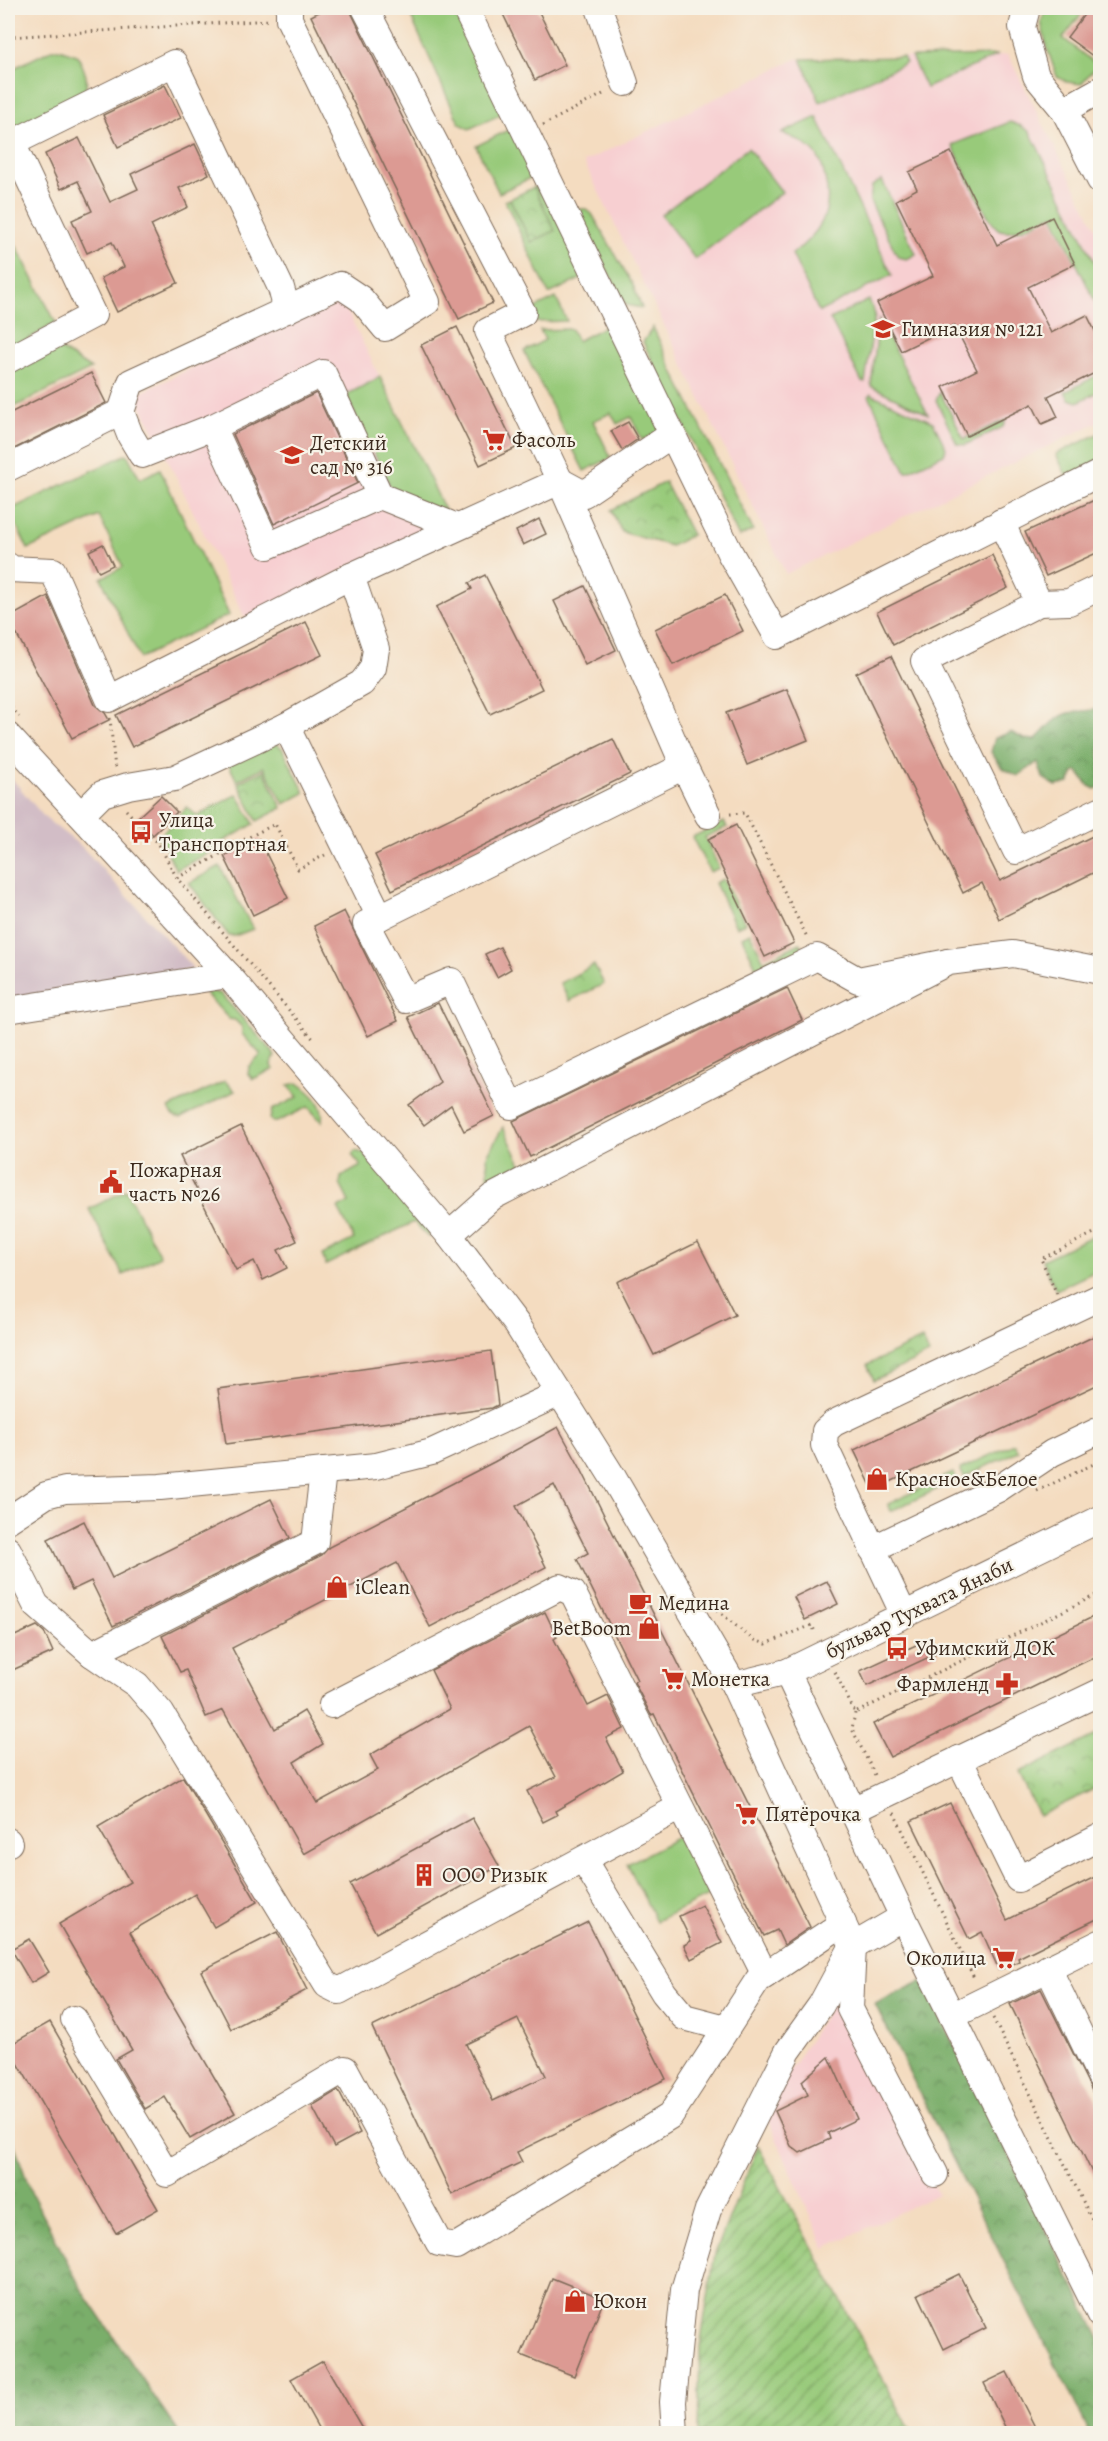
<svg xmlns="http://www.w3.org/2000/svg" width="1108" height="2441" viewBox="0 0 1108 2441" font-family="Alegreya,serif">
<defs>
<pattern id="forest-crowns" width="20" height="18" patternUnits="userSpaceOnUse" patternTransform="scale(1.5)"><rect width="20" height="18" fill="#7aae6a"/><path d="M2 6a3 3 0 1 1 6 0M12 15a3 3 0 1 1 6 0" fill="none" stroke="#658e57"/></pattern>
<pattern id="park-crowns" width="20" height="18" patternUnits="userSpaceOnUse" patternTransform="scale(1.5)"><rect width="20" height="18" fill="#98ca7a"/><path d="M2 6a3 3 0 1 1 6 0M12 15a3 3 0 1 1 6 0" fill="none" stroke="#7da463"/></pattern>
<pattern id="garden-furrows" width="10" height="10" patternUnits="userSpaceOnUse" patternTransform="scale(1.5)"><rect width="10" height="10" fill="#98ca7a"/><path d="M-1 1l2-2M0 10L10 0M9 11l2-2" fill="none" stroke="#7da463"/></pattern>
</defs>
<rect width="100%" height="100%" fill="#f7f3e8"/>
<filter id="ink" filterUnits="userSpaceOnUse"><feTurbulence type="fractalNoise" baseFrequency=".0167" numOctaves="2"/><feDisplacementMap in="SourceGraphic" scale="12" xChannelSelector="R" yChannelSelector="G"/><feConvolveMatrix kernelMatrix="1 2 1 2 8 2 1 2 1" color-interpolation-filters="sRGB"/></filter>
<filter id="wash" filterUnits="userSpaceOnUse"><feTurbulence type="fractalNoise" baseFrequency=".008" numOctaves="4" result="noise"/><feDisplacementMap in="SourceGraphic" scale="24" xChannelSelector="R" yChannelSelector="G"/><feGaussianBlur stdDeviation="1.35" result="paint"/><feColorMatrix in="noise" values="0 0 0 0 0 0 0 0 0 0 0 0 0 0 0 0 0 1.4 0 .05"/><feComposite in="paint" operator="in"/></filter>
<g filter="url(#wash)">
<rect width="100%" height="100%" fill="#f4dcc0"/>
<g fill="#f7cfd1">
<path d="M1008 55 1100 236V421L786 574 584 162 796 59Z"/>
<path d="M340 296 449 518 245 618 136 395Z"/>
<path d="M834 2001 845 2009 938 2194 825 2248 764 2111Z"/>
</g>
<path fill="#d2bdc6" d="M8 774 45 818 82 847 194 969 8 1000Z"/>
<g fill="#98ca7a" stroke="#6a7a4c" stroke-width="1.5">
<path d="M407 8H460L505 102 502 114 469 129 459 123Z"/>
<path d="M1046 8H1086L1063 38 1097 65 1081 84 1067 82 1057 77 1047 48 1041 22Z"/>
<path d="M53 49H59L77 55C86 71 91 84 81 100L8 134V71Z"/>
<path d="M998 55 926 88 911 57Z"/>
<path d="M903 57 906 63 820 102 801 59Z"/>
<path d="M817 117 892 275 819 312 792 254C819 234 834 213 825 178 823 167 820 156 811 149 803 142 792 137 782 133Z"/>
<path d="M1010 122 1021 126 1030 132 1100 273V312L1053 215C1036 221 1019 235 1000 230 989 227 959 159 952 145Z"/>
<path d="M514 127 537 175 499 193 476 146Z"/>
<path d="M748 148 782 192 695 259 661 215Z"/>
<path d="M882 180 916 254 907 259 898 257 870 201 872 186Z"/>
<path d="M542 183 587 276 549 294 505 201 510 199 531 242 554 231 534 187Z"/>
<path d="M579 209H586L592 214 633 285 642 308 626 305 578 215Z"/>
<path d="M8 230 56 323 8 351Z"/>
<path d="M556 298 567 321 536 322 531 310Z"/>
<path d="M869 300 875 314 865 382H862L830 319Z"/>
<path d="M879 319 928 414 871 386Z"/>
<path d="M610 324 663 430 642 440 631 417 617 424 611 413 593 421 611 458 584 471 524 351 545 340 540 330 571 329 577 341Z"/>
<path d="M653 327 673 371 753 530 739 537 643 342Z"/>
<path d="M60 349 91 369 8 410V374Z"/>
<path d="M1100 374V391L1078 402 1069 399 1065 392Z"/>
<path d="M380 377 447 514 392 490 348 400V394Z"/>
<path d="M940 392 964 439 1006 420 1003 427 965 445 957 444 936 400Z"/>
<path d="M871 394 933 422 946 448 944 454 906 472 869 396Z"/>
<path d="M1100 433V466L1069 481 1056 454Z"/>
<path d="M127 454 140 479 160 469 229 615 140 658 101 578 123 567 99 516 28 549 9 510Z"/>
<path d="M272 741 282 748 305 793 284 804 264 767 237 781 228 763Z"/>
<path d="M237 794 254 824 217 845V849L176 870 163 843 158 838 187 807 197 816Z"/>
<path d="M724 822 727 827 705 837 719 868 710 872 692 837Z"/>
<path d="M220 866 253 929 235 936H229L189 883Z"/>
<path d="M723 879 745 923 736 927 715 883Z"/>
<path d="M750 933 764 961 800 943 804 952 762 972 758 971 742 937Z"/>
<path d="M213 992 221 994 226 1000 271 1050 275 1056 271 1066 274 1069 253 1079 248 1074 249 1067 261 1055 242 1034V1027L235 1020 229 1019 205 993Z"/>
<path d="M225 1081 235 1091 181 1118C174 1117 171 1115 169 1108Z"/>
<path d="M298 1083C312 1093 325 1104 322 1122L308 1107 277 1122H273L270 1119 272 1110 298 1097 288 1085Z"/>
<path d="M503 1127 523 1168 489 1186 487 1156Z"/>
<path d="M355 1151 363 1153 431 1229 428 1237 414 1222 326 1265 322 1255 354 1239 338 1208 349 1202 340 1184 341 1177 361 1166 352 1155Z"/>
<path d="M126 1190 160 1256 123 1275 89 1209Z"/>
<path d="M1100 1232V1269L1056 1290 1042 1260Z"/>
<path d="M1014 1444 1018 1451 964 1477 960 1469Z"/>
<path d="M953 1473 957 1480 891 1511 888 1504Z"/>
<path d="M685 1834 714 1893 656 1921 627 1864Z"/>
</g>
<g fill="url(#forest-crowns)" stroke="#5a6c44" stroke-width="1.5">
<path d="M1100 708V787L1095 789 1089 786 1077 771 1074 773 1069 783 1056 786 1043 778 1038 762 1018 776 1002 768 991 752 995 738 1011 732 1024 739 1035 740C1045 731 1052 719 1066 714 1076 710 1089 712 1100 708Z"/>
<path d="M922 1981 1100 2339V2433H1090L875 2004Z"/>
<path d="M8 2127 31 2192 82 2290 179 2433H8Z"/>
</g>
<g fill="url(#park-crowns)" stroke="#6a7a4c" stroke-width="1.5">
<path d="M534 187 555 231 531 242 510 199Z"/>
<path d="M665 482 692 535 671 546 622 532 611 510Z"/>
<path d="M264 770 282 808 257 821 238 783Z"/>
<path d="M594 965 604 984 569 1001 560 983Z"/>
<path d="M922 1339 929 1354 874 1380 867 1365Z"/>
<path d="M1098 1734 1100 1740V1786L1039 1816 1018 1774Z"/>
</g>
<path fill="url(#garden-furrows)" stroke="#6a7a4c" stroke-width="1.5" d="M758 2146 912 2433H698L700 2346 715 2254Z"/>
<g id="blocks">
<g fill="#dc9a93" fill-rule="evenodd">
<path d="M327 8H349L493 303 459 319 311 16Z"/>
<path d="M500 8H537L565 65 535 80Z"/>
<path d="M1089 8H1101V62L1067 37Z"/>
<path d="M165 85 181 118 118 147 103 115Z"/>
<path d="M79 138 110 202 138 189 131 174 195 144 209 174 179 188 188 207 151 225 178 283 117 312 101 278 124 267 112 242 87 253 72 220 92 211 78 181 61 189 45 154Z"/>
<path d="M951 152 997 245 1052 217 1075 264 1028 287 1051 333 1087 315 1101 343V370L1048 396 1058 417 1042 424 1032 404 967 436 943 387 977 370 954 325 901 351 877 303 933 276 896 200 917 189 909 172Z"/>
<path d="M457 327 516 448 480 465 421 345Z"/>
<path d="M91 373 106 403 8 452V414Z"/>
<path d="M316 393 358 483 274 524 233 434Z"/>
<path d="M628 422 638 439 622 450 611 431Z"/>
<path d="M1101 497V551L1046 576 1025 532Z"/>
<path d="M539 519 546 534 523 545 516 531Z"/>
<path d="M103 544 113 565 99 572 89 551Z"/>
<path d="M992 555 1008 588 893 645 877 612Z"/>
<path d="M485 575 542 689 490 714 436 607 472 589 469 583Z"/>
<path d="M585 586 616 650 585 665 554 601Z"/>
<path d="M725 595 743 631 673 665 655 629Z"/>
<path d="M48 596 95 705 105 713 109 720 72 738 8 618Z"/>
<path d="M306 622 322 655 132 747 116 715Z"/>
<path d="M891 656 1000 881 1101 832V869L999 919 982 883 963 893 856 673Z"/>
<path d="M787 689 808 740 747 765 726 713Z"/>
<path d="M613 739 630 774 392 890 375 855Z"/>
<path d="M161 796 177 812 153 835 137 818Z"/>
<path d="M736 825 794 943 765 957 708 839Z"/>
<path d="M259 839 288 898 253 915 224 856Z"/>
<path d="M344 911 398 1021 368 1036 314 926Z"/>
<path d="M500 947 511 969 497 977 485 954Z"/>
<path d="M787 988 802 1020 530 1157 513 1121Z"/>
<path d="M438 1003 494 1116 464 1131 451 1105 424 1125 409 1105 440 1082 408 1017Z"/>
<path d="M241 1126 297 1241 278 1250 287 1268 263 1280 254 1261 236 1270 180 1156Z"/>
<path d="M698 1242 735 1315 654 1355 617 1282Z"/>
<path d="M1101 1333V1383L873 1490 854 1450Z"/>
<path d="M491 1351 498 1405 492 1408 226 1444 218 1389Z"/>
<path d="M558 1427 581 1469 810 1927 784 1945 777 1930 764 1936 654 1714 651 1715 634 1682 637 1680 577 1559 588 1553 554 1485 516 1506 546 1567 430 1627 397 1563 232 1648 275 1729 304 1711 323 1744 294 1762 317 1803 378 1770 370 1755 450 1709 431 1670 545 1612 557 1637 554 1639 588 1706 608 1696 624 1729 606 1738 623 1771 555 1811 557 1815 543 1822 527 1791 556 1777 529 1726 304 1854 223 1710 206 1717 186 1670 180 1672 162 1636 322 1555 329 1547 494 1462Z"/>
<path d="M271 1499 290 1538 113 1626 91 1581 72 1590 48 1539 84 1521 112 1578Z"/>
<path d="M827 1581 838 1604 805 1620 794 1597Z"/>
<path d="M1101 1613V1654L890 1757 873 1724Z"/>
<path d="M37 1626 44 1632 53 1652 8 1672V1639Z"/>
<path d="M931 1638 938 1653 867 1686 860 1671Z"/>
<path d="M183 1777 257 1902 214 1927 195 1894 130 1932 235 2113 190 2139 165 2097 145 2109 116 2059 132 2050 59 1924 130 1882 98 1827Z"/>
<path d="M950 1803 1007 1920 1101 1874V1917L1018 1958 1019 1961 999 1970 982 1932 969 1939 911 1821Z"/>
<path d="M472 1818 499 1866 376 1933 350 1884Z"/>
<path d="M702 1905 722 1943 691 1959 684 1945 691 1941 679 1916Z"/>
<path d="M588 1922 666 2079 517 2152 522 2162 452 2195 372 2027ZM518 2019 546 2076 493 2101 466 2044Z"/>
<path d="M277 1932 307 1990 231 2029 201 1971Z"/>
<path d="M29 1939 49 1972 31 1983 11 1949Z"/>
<path d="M1041 1989 1101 2109V2191L1010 2004Z"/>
<path d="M50 2022 158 2209 116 2233 8 2046Z"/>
<path d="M829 2057 857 2119 828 2133 830 2139 800 2153 791 2146 775 2111 808 2095 802 2081Z"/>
<path d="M338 2090 360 2133 334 2147 312 2106Z"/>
<path d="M959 2274 986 2328 944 2349 918 2294Z"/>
<path d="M552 2278 604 2299 574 2376 521 2355Z"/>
<path d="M323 2361 365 2433H321L291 2379Z"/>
<path d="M1007 2372 1038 2433H1008L984 2383Z"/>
</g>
</g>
</g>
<g filter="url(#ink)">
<use href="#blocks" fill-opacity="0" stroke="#7c6857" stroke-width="1.5"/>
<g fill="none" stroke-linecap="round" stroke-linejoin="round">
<g stroke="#7c6857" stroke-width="28">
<g id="minor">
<path d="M465 8 730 553 777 636 1100 473"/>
<path d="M599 8 625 83"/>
<path d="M1027 8 1022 27 1036 76 1064 110 1100 90"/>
<path d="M1064 110 1100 180"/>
<path d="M8 360 93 315 12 143 174 63 281 288 287 310"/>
<path d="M121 412 130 435 142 455 213 427 268 546 380 496 457 527"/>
<path d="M213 427 323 373 380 496"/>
<path d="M8 468 121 412 131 382 340 285 361 299 385 328 427 302 289 19V8"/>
<path d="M560 481 684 766 366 924 406 1000 451 981 511 1106 817 957 858 980 948 962"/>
<path d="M560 481 584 494 671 435"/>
<path d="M1001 522 1039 603 924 661 1016 851 1100 810"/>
<path d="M8 566 9 569 53 571 109 699 351 576 560 481 488 331 523 313 365 8"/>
<path d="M1039 603 1069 602 1100 587"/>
<path d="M286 726 380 917"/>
<path d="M8 736 228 975 449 1235 516 1323 614 1479 734 1685 853 1946 850 2009 935 2174"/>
<path d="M684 766 708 815"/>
<path d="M82 814 102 794 128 786 175 778 286 726 362 683 373 668 376 649 351 576"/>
<path d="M8 1010 228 975"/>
<path d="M449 1235 492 1197 948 962 1013 954 1100 971"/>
<path d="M8 1520 46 1495 65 1490 160 1487 376 1466 432 1452 560 1393"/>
<path d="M872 1549 998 1489 1052 1453 1100 1430"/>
<path d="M8 1550 36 1605 92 1654 137 1685 161 1713 327 1985 339 1991 680 1807"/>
<path d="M904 1615 824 1445 825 1431 834 1423 1100 1297"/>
<path d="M92 1654 315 1542 323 1471"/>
<path d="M787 1672 903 1917 1100 2315"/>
<path d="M734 1685 787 1672 1100 1519"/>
<path d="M332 1705 560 1587 573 1593 765 1975"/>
<path d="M959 1759 1018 1879 1100 1837"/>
<path d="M853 1810 1100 1692"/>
<path d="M8 1841 9 1843"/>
<path d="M587 1866 664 1993 684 2017 726 2028"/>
<path d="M853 1946 903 1917"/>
<path d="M1048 1968 1100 2076"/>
<path d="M952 2016 1100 1943"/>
<path d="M74 2019 167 2174 345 2069 439 2243 456 2246 670 2116 758 1980 843 1923"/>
<path d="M675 2434 673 2402 684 2290 708 2210 788 2051 821 2005 850 1951"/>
</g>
</g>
<g stroke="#7c6857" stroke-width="3" stroke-dasharray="1.5 4.5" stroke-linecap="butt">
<path d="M8 23 12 17"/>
<path d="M8 37 269 20"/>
<path d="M543 125 607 92"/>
<path d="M8 702 19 717"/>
<path d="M110 718 115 769"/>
<path d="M126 810 158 843 177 878 315 1041"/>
<path d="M730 814 745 813 808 939"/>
<path d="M177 878 219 855 223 850 275 824 298 869 325 855"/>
<path d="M1057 1295 1041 1259 1100 1230"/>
<path d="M1037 1491 1100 1461"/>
<path d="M717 1610 752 1639 766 1644 812 1625 816 1634"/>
<path d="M835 1672 855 1713 1100 1593"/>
<path d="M855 1713 852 1729 875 1775"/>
<path d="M894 1813 975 1980"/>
<path d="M993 2018 1100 2236"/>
</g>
<use href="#minor" stroke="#fff" stroke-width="26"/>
</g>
</g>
<defs>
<g id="school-bare" transform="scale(1.8)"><path d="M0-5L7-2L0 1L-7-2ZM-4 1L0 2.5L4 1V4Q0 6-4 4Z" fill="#c8321e" stroke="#f7f3e8" stroke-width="2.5" paint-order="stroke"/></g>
<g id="supermarket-bare" transform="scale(1.8)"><path d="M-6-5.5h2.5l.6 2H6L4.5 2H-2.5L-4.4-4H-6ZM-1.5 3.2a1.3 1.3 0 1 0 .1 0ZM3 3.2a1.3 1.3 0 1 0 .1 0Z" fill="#c8321e" stroke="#f7f3e8" stroke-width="2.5" paint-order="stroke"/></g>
<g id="bus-bare" transform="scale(1.8)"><path d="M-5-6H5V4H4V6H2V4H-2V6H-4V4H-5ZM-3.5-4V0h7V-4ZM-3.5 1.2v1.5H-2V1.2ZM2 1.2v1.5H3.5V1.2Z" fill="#c8321e" stroke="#f7f3e8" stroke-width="2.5" paint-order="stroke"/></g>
<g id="civic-bare" transform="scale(1.8)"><path d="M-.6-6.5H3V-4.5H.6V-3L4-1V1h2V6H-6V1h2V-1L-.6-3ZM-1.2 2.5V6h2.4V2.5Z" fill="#c8321e" stroke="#f7f3e8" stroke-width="2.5" paint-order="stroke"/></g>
<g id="shop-bare" transform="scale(1.8)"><path d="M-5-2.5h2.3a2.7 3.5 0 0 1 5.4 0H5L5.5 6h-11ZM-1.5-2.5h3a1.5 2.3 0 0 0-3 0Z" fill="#c8321e" stroke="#f7f3e8" stroke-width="2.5" paint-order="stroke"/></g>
<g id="cafe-bare" transform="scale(1.8)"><path d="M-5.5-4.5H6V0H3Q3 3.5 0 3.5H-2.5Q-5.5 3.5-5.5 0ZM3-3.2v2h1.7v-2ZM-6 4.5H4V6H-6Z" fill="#c8321e" stroke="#f7f3e8" stroke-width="2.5" paint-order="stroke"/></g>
<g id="pharmacy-bare" transform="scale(1.8)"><path d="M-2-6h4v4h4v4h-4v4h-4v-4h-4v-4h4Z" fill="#c8321e" stroke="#f7f3e8" stroke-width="2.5" paint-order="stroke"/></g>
<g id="building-bare" transform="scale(1.8)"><path d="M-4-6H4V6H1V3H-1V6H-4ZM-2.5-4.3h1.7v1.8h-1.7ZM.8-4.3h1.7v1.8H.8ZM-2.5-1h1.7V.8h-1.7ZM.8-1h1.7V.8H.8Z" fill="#c8321e" stroke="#f7f3e8" stroke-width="2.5" paint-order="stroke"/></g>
</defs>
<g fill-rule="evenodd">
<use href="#school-bare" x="883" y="329"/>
<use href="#supermarket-bare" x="494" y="440"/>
<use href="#school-bare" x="292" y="455"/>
<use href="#bus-bare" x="141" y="832"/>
<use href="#civic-bare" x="111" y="1182"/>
<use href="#shop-bare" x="877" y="1479"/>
<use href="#shop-bare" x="337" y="1587"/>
<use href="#cafe-bare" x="640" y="1603"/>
<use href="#shop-bare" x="649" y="1628"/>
<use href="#bus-bare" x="897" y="1648"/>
<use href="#supermarket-bare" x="673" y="1679"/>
<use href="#pharmacy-bare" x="1007" y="1684"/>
<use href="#supermarket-bare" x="747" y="1814"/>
<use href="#building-bare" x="424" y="1875"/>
<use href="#supermarket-bare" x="1004" y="1958"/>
<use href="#shop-bare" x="575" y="2301"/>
</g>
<g text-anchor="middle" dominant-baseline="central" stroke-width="4.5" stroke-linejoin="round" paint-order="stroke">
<g font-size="21" fill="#3b2a1e" stroke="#f7f3e8" text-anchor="start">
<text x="901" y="329">Гимназия № 121</text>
<text x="512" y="440">Фасоль</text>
<text x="310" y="443">Детский<tspan x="310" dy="24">сад № 316</tspan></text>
<text x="159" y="820">Улица<tspan x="159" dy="24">Транспортная</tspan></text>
<text x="129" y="1170">Пожарная<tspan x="129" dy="24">часть №26</tspan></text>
<text x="895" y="1479">Красное&amp;Белое</text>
<text x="355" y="1587">iClean</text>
<text x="658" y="1603">Медина</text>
<text x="631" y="1628" text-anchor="end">BetBoom</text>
<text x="915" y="1648">Уфимский ДОК</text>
<text x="691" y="1679">Монетка</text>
<text x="989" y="1684" text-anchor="end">Фармленд</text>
<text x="765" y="1814">Пятёрочка</text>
<text x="442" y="1875">ООО Ризык</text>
<text x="986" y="1958" text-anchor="end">Околица</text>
<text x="593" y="2301">Юкон</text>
</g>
<g font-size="21" fill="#3b2a1e" stroke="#f7f3e8">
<text transform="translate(919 1608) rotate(-26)">бульвар Тухвата Янаби</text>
</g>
</g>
<rect width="1108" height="2441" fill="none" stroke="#f7f3e8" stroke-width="30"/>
</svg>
